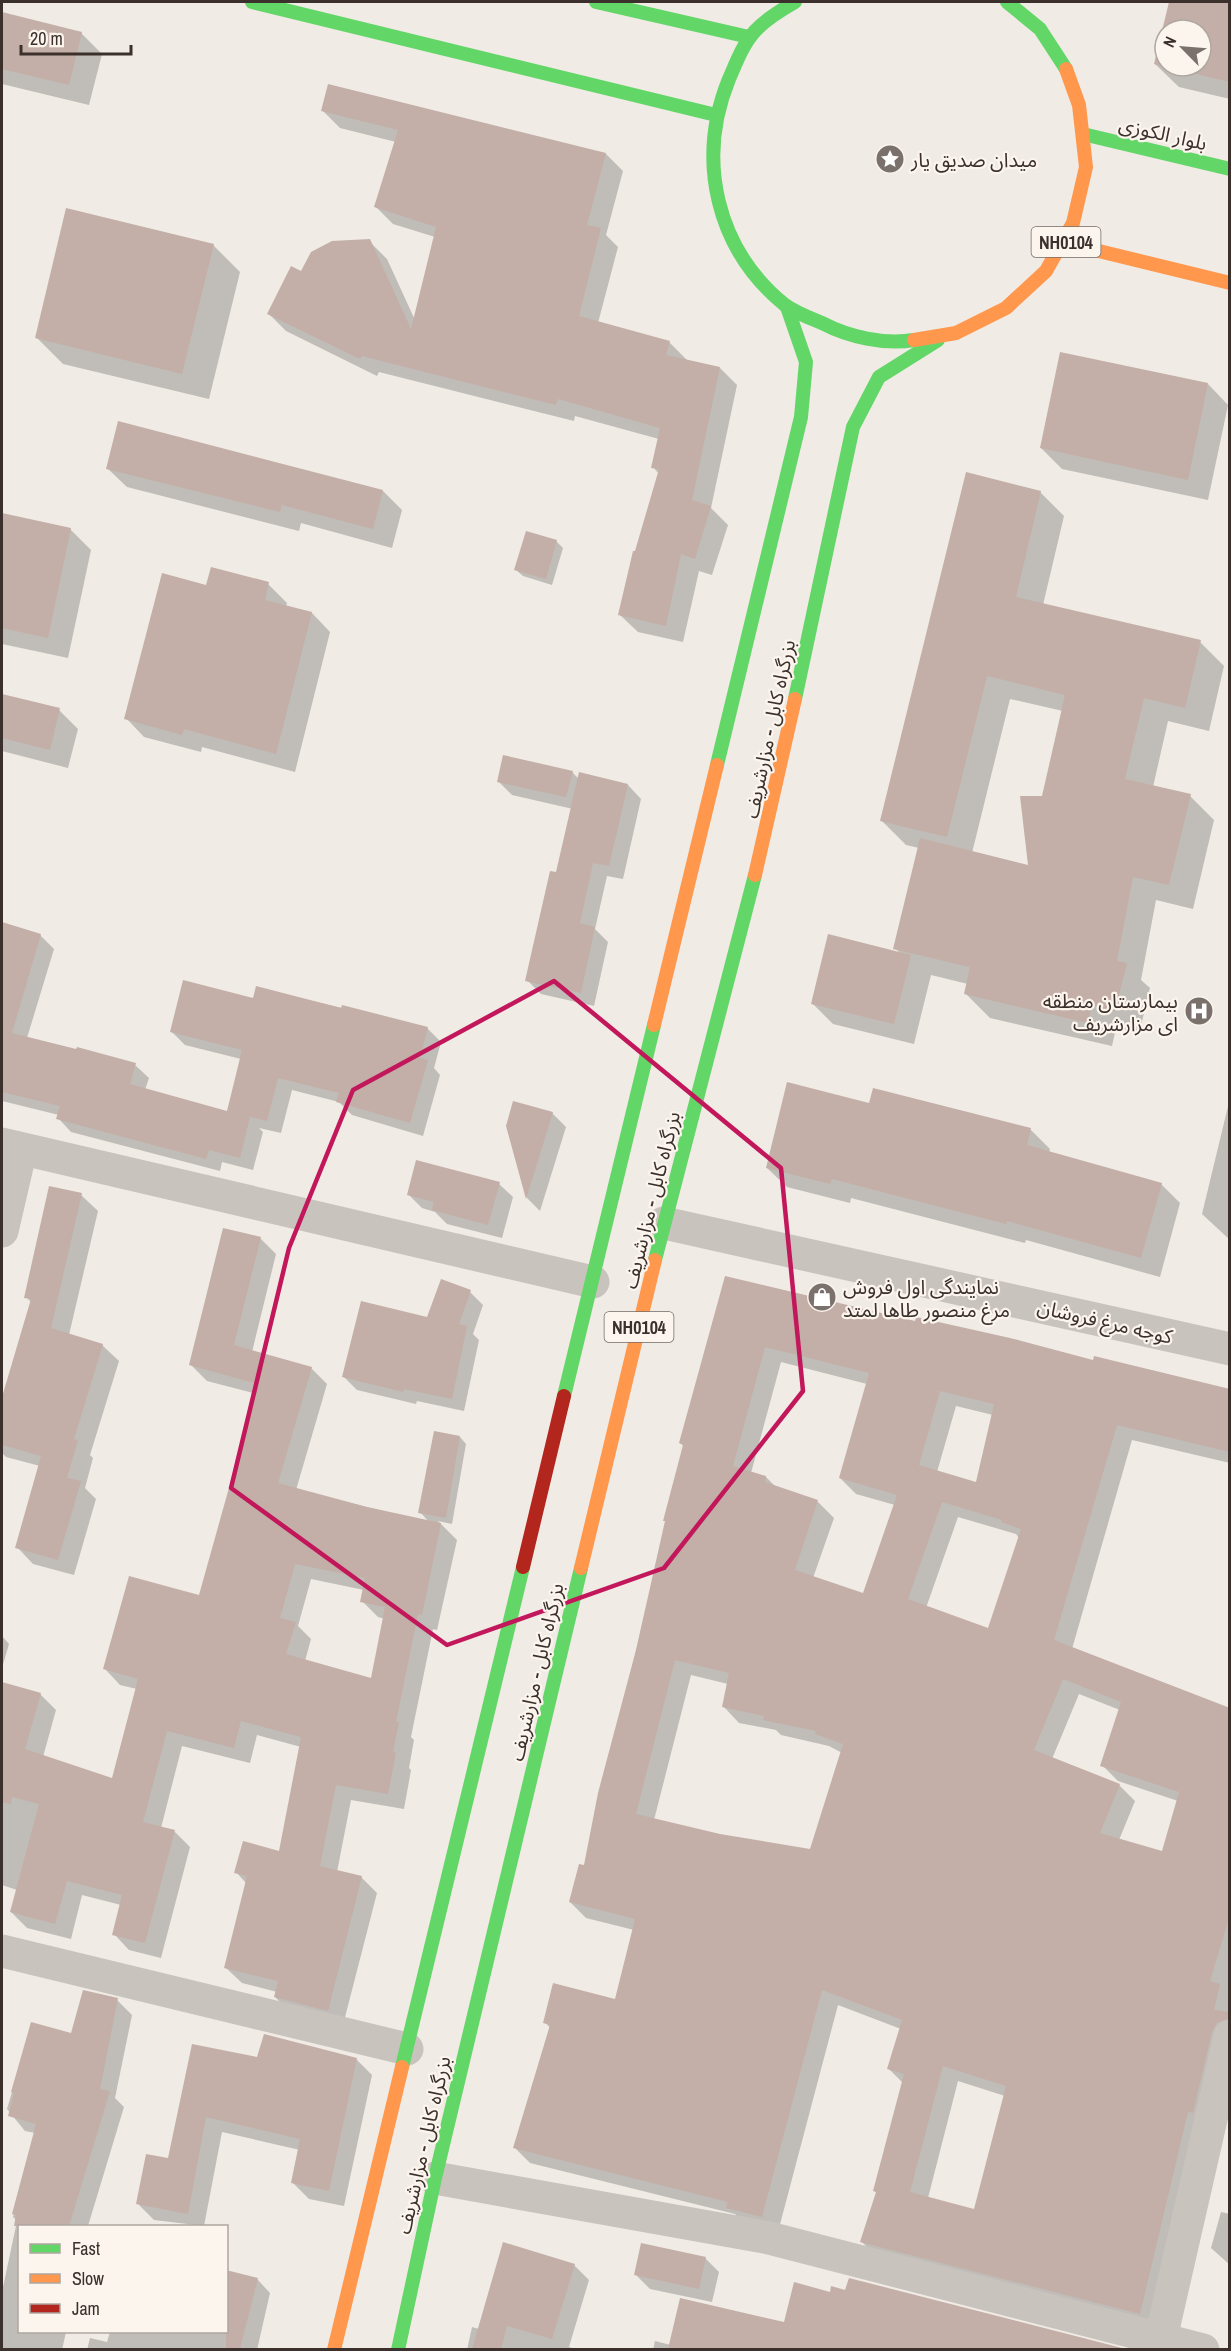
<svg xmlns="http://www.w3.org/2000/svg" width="1231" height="2351" viewBox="0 0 1231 2351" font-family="'Archivo Narrow','Noto Sans Arabic',sans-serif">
<rect width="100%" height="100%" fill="#f0ebe5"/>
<g fill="#0003" fill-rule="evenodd">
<path d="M1170 2H1230V99L1179 87 1155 64ZM1165 30H1201V66H1165Z"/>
<path d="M2 13 81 33 102 54 89 105 2 84Z"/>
<path d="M323 111 606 154 623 171 606 235 618 247 598 323 669 342 687 360 720 368 737 385 711 508 728 525 712 575 699 571 683 642 638 632 620 615 659 474 653 467 659 439 575 416 574 421 379 372 377 376 286 331 269 314 302 273 369 241 387 259 415 320 435 237 393 224 376 207 396 142 340 128Z"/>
<path d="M213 245 240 272 209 399 63 364 36 337Z"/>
<path d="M1208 384 1228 405 1208 500 1062 469 1041 448Z"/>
<path d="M107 468 383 491 402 510 392 548 301 523 299 531 127 487Z"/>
<path d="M1040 492 1064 516 1043 605 1200 642 1224 666 1209 731 1168 721 1153 787 1190 796 1214 820 1193 909 1156 900 1141 980 1150 988 1139 1034 1116 1028 1112 1046 990 1018 966 994 968 984 931 975 914 1044 833 1024 812 1003 901 954 895 948 919 848 906 845 882 821ZM1010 699 1063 711 1030 867 972 853Z"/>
<path d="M2 514 70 529 91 550 68 658 2 644Z"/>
<path d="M556 541 563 548 552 585 523 576 516 570Z"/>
<path d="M268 584 287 603 286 607 312 613 330 632 295 772 202 747 201 752 144 737 126 718 208 586Z"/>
<path d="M2 696 59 710 78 729 68 768 2 751Z"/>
<path d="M572 772 579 779 628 785 641 799 623 879 607 876 595 929 608 942 594 1006 541 994 527 980 557 874 573 809 512 795 498 781Z"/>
<path d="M2 924 40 935 54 949 27 1038 135 1065 149 1078 145 1090 228 1113 241 1059 185 1045 171 1031 254 1000 257 988 427 1028 441 1042 434 1068 440 1075 423 1136 352 1115 339 1102 292 1090 281 1133 259 1128 263 1132 253 1170 222 1162 220 1171 71 1132 58 1118 59 1115 2 1101Z"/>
<path d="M874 1090 1031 1130 1050 1149 1049 1153 1161 1184 1180 1203 1160 1277 1026 1240 1025 1243 851 1198 850 1203 787 1187 767 1168 871 1105Z"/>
<path d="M1230 1098V1240L1202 1214Z"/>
<path d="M552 1113 566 1127 540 1211 527 1198 508 1126Z"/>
<path d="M499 1184 513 1197 502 1238 447 1224 435 1212 422 1208 408 1194Z"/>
<path d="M81 1195 98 1211 69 1335 102 1345 119 1361 90 1455 93 1458 85 1488 96 1499 74 1575 33 1564 17 1547 40 1466 6 1457 2 1453V1402L32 1303 26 1297Z"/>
<path d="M260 1238 276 1254 252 1352 311 1368 327 1384 296 1490 429 1522 420 1512 460 1437 466 1444 452 1524 438 1521 457 1540 437 1630 433 1629 411 1737 414 1740 409 1768 411 1770 404 1809 351 1800 337 1872 361 1877 377 1893 343 2025 291 2013 275 1997 277 1992 242 1983 226 1968 246 1883 236 1872 281 1853 301 1747 257 1735 250 1763 182 1746 161 1828 175 1832 190 1847 161 1958 129 1950 114 1934 121 1905 82 1895 71 1939 27 1928 11 1912 17 1890 2 1885V1683L40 1694 56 1710 43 1757 113 1780 137 1689 120 1685 105 1669 200 1597 257 1394 207 1381 191 1365ZM311 1579 364 1590 362 1601 378 1617 385 1619 372 1680 305 1661 311 1639 298 1626Z"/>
<path d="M726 1278 916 1323 1230 1390V1463L1132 1440 1072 1649 1230 1709V2043L1156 2329 877 2258 862 2242 877 2193 875 2191 903 2083 888 2068 901 2029 838 2005 778 2232 744 2224 735 2214 530 2163 514 2147 550 2028 545 2022 616 2001 634 1930 586 1918 570 1902 585 1867 684 1447 681 1443ZM781 1362 867 1384 840 1478 856 1494 895 1505 864 1595 813 1578 834 1518 818 1502 777 1488 766 1477 751 1473ZM956 1406 993 1415 977 1484 937 1472ZM958 1517 1016 1534 1019 1538 989 1630 926 1608ZM691 1675 728 1684 724 1707 739 1723 776 1730 781 1735 829 1746 842 1753 811 1851 694 1831 654 1820ZM1079 1694 1120 1710 1102 1765 1118 1781 1178 1801 1163 1853 1119 1840 1135 1801 1119 1785 1052 1759ZM958 2081 1005 2096 975 2211 928 2198Z"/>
<path d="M442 1281 470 1292 483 1305 473 1334 479 1340 464 1411 417 1401 416 1404 357 1390 344 1377 428 1318Z"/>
<path d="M2 1636 9 1644 2 1668Z"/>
<path d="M117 2000 132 2015 115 2098 124 2107 88 2226H20V2332H66L62 2350H2V2292L17 2221 13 2217 35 2133 25 2131 7 2109 32 2024 72 2034Z"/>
<path d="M193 2045 258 2059H356L372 2075 344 2206 309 2199 293 2183 300 2150 222 2132 204 2226 154 2220 138 2204 169 2160Z"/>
<path d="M1221 2212 1230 2214V2265L1211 2248Z"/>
<path d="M705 2258 719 2272 712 2302 650 2289 636 2275Z"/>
<path d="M574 2265 589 2280 569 2347 578 2350H467L472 2327 479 2329Z"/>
<path d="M257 2279 270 2293 257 2350H87L90 2338 107 2342 110 2332H226Z"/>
<path d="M850 2280 1120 2350H653L655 2341 671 2345 785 2324 831 2293 846 2291Z"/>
</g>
<g fill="#c3afa7" fill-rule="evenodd">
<path d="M1169 2H1230V82L1154 64ZM1165 30H1201V66H1165Z"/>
<path d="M2 12 82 32 69 85 2 69Z"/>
<path d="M328 84 606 153 587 225 601 228 579 316 670 341 666 355 720 367 692 500 711 506 695 559 681 554 666 626 618 615 633 551H635L659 469 651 468 660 428 558 399 556 405 362 356 360 359 267 314 291 266 301 271 311 252 332 241 370 239 411 329 436 227 374 207 398 130 321 111Z"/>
<path d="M66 208 214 244 182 374 35 338Z"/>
<path d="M1060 352 1208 383 1188 480 1040 448Z"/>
<path d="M118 421 383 490 373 529 282 505 280 512 106 469Z"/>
<path d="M966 472 1041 491 1016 597 1201 640 1185 708 1144 698 1125 779 1191 794 1169 885 1133 877 1117 961 1127 963 1115 1011 1092 1005 1088 1023 964 994 970 967 893 949 920 838 1028 865 1020 796H1042L1065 695 987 676 947 837 880 821Z"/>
<path d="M2 513 71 528 48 638 2 628Z"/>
<path d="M526 531 557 540 546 579 514 570Z"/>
<path d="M211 567 269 582 265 600 312 612 276 754 184 729 182 735 124 719 162 573 206 585Z"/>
<path d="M2 694 60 708 50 750 2 738Z"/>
<path d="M503 755 573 771 566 797 497 782Z"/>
<path d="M579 772 628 784 609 866 593 863 580 923 595 927 581 993 525 981 550 871 556 872Z"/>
<path d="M2 922 41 934 12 1033 76 1049 77 1047 136 1063 130 1084 227 1111 242 1050 170 1032 183 980 253 998 256 986 341 1008 342 1005 428 1027 420 1058 428 1060 410 1123 336 1102 339 1093 278 1078 267 1121 231 1112 250 1117 240 1158 209 1150 206 1159 56 1119 60 1106 2 1092Z"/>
<path d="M828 934 911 955 894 1024 811 1004Z"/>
<path d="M787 1082 869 1103 873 1088 1031 1128 1027 1145 1162 1183 1141 1258 1007 1221 1006 1224 832 1179 830 1184 766 1168Z"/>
<path d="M513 1101 553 1112 526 1199 506 1126Z"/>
<path d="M416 1160 500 1182 488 1225 432 1210 434 1202 407 1195Z"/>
<path d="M49 1186 82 1193 51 1328 103 1344 74 1439 78 1440 67 1478 81 1481 58 1560 15 1548 41 1456 2 1445V1397L31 1299 24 1298Z"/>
<path d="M223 1228 261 1237 234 1345 312 1367 278 1483 367 1507 441 1523 422 1615 418 1614 396 1722H399L393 1752 396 1753 388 1794 336 1785 320 1866 362 1876 328 2011 274 1997 278 1981 224 1968 247 1876 234 1873 243 1841 279 1851 301 1737 241 1721 234 1748 167 1731 143 1822 175 1830 145 1943 112 1935 122 1895 67 1881 55 1924 10 1912 39 1804 12 1797 11 1804 2 1802V1682L41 1693 25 1749 112 1778 138 1679 103 1669 129 1576 199 1595 258 1384 189 1365ZM295 1564 365 1578 360 1602 385 1607 371 1678 286 1654 296 1622 280 1618Z"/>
<path d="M725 1276 915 1321 916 1317 1010 1338 1093 1360 1094 1356 1230 1389V1452L1117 1425 1054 1640 1230 1708V1915L1210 1981 1220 1984 1214 2010 1230 2012V2018L1217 2023 1212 2032 1193 2113 1188 2112 1140 2314 860 2242 876 2192 873 2191 904 2074 887 2069 902 2020 822 1990 762 2217 726 2208 728 2202 513 2148 550 2025 543 2023 553 1983 615 1999 635 1919 569 1902 579 1864 584 1865 598 1793 636 1650 665 1521H663L683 1445 679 1443ZM765 1347 869 1373 839 1478 897 1495 863 1593 795 1570 818 1500 765 1482 766 1476 733 1466ZM940 1391 994 1404 976 1482 919 1465ZM942 1502 1002 1520 1001 1522 1021 1529 988 1628 908 1599ZM675 1660 729 1673 722 1707 764 1716 763 1720 816 1731 815 1734 843 1744 810 1849 720 1834 636 1814ZM1063 1679 1121 1702 1100 1766 1179 1792 1162 1851 1100 1833 1120 1784 1034 1750ZM943 2066 1006 2086 974 2209 910 2192Z"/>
<path d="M441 1279 471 1290 459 1324 467 1326 452 1399 404 1389 403 1392 342 1377 361 1301 427 1317Z"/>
<path d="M434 1431 460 1436 446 1518 418 1513Z"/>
<path d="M83 1990 118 1998 100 2089 110 2091 69 2226H14L16 2215 12 2214 36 2124 8 2116 14 2093 11 2092 31 2022 71 2033Z"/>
<path d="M264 2034 357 2058 329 2191 291 2183 300 2139 206 2117 188 2214 136 2204 146 2154 168 2158 192 2044 257 2057Z"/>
<path d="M503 2242 575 2264 552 2339 507 2326 501 2349H472Z"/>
<path d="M641 2243 706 2257 699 2289 634 2275Z"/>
<path d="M226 2270 258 2278 240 2349H226Z"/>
<path d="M849 2278 1126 2349H668L680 2298 784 2322 794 2282 830 2292 831 2286 845 2290Z"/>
</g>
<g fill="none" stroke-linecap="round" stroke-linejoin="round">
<g stroke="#c9c3be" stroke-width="33">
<path d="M2 1144 593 1282"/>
<path d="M664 1223 1230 1349"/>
<path d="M2 1231 21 1149"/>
<path d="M2 1951 407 2049"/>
<path d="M435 2178 769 2238 1203 2350"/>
<path d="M1161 2338 1230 2036"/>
</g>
<g stroke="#63d668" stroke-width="14">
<path d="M252 2 716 115"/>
<path d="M596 2 749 37"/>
<path d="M795 2C781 10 766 19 755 31 743 44 736 63 729 79 696 160 716 249 785 305 796 313 810 318 822 323 849 337 884 345 914 340"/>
<path d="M1007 2 1040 29 1066 69"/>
<path d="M1087 135 1230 169"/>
<path d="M795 699 853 427 879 377 938 340"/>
<path d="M717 765 801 417 806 362 787 307"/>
<path d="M655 1260 755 875"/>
<path d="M564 1396 654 1025"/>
<path d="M402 2067 523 1567"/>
<path d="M398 2350 435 2178 581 1568"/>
</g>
<g stroke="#ff974d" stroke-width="14">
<path d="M1066 243 1230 283"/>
<path d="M914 340 956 333 1006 308 1046 271 1073 223 1086 167 1079 105 1066 69"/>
<path d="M755 875 795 699"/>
<path d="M654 1025 717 765"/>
<path d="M581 1568 655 1260"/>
<path d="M334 2350 402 2067"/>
</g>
<path stroke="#b3261e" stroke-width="14" d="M523 1567 564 1396"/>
</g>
<path fill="none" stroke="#c2185b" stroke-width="4.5" stroke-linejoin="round" d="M554 981 781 1168 803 1391 664 1568 447 1645 231 1488 289 1248 353 1090Z"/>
<defs>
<g id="sight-disc" transform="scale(1.5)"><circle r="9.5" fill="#7a716c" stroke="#fbf5ee"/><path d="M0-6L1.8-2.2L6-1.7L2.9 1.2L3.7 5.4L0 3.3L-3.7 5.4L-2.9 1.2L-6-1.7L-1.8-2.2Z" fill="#fff"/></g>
<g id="hospital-disc" transform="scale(1.5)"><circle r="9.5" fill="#7a716c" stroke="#fbf5ee"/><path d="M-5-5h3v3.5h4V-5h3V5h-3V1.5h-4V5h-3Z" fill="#fff"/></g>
<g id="shop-disc" transform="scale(1.5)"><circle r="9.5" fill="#7a716c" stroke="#fbf5ee"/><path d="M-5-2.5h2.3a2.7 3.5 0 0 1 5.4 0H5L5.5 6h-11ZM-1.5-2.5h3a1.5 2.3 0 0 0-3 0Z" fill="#fff"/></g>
</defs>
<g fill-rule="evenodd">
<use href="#sight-disc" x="890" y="159"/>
<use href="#hospital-disc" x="1199" y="1011"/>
<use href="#shop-disc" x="822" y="1297"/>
</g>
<g text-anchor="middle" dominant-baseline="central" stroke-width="4.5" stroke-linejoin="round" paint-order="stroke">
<g fill="#fbf5ee" stroke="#756b66" stroke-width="1.5">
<rect x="1031.5" y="227" width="69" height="30" rx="4.5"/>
<rect x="604.5" y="1312" width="69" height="30" rx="4.5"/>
</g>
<g font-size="18" font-weight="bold" fill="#3b302b">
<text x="1066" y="242">NH0104</text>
<text x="639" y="1327">NH0104</text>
</g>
<g font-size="20" fill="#3b302b" stroke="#fbf5ee">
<text transform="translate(1163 133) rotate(13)">بلوار الکوزی</text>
<text transform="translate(769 729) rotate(-78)">بزرگراه کابل - مزارشریف</text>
<text transform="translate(651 1200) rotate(-76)">بزرگراه کابل - مزارشریف</text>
<text transform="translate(1105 1321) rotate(13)">كوجه مرغ فروشان</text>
<text transform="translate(536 1672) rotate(-77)">بزرگراه کابل - مزارشریف</text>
<text transform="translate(423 2145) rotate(-77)">بزرگراه کابل - مزارشریف</text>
</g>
<g font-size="20" fill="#3b302b" stroke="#fbf5ee" text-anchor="start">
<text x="911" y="159">میدان صدیق یار</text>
<text x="1178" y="1000" text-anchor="end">بیمارستان منطقه<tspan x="1178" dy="23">ای مزارشریف</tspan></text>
<text x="843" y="1286">نمایندگی اول فروش<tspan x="843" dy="23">مرغ منصور طاها لمتد</tspan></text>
</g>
</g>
<rect width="1231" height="2351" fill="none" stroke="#3b302b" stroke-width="6"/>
<rect x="18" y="2225" width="210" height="108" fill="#fbf5ee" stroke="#aea6a0" stroke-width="1.5"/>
<rect x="30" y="2244" width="30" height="9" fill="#63d668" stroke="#aea6a0" stroke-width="1.5"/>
<text x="72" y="2255" font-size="18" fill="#3b302b">Fast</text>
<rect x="30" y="2274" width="30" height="9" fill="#ff974d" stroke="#aea6a0" stroke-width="1.5"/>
<text x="72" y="2285" font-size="18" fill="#3b302b">Slow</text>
<rect x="30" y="2304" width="30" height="9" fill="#b3261e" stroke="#aea6a0" stroke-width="1.5"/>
<text x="72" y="2315" font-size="18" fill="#3b302b">Jam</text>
<g transform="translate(1183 48) rotate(295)"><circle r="28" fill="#fbf5ee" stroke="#aea6a0" stroke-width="1.5"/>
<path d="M0-4.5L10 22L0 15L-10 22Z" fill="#7a716c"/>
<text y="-9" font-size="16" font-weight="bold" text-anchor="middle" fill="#3b302b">N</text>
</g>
<path d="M21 45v9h110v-9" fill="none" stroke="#3b302b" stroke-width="3"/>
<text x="30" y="45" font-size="18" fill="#3b302b" stroke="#fbf5ee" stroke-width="4.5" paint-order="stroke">20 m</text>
</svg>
